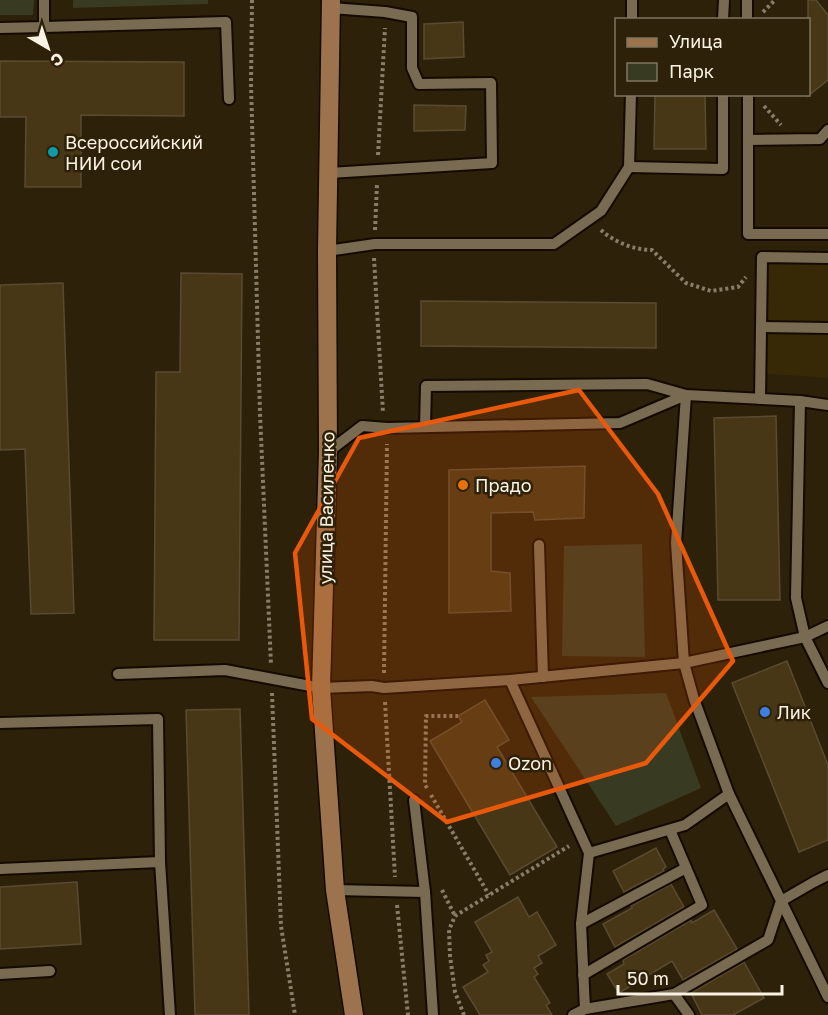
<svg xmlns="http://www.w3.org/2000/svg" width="828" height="1015" viewBox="0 0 828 1015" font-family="'Golos Text',sans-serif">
<rect width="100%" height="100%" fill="#2d2109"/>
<path fill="#372806" d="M828 254V378L756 373 757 255Z"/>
<g fill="#383a21">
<path d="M0 0H34L33 15H0Z"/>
<path d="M73 0H208V4L73 8Z"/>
<path d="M642 544 645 657 562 656 564 546Z"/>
<path d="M666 693 701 788 616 826 531 697Z"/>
</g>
<g fill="#483716" stroke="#594b32" stroke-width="1.5">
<path d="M808 0H816L828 15V80L808 96Z"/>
<path d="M463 22 464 57 424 59V24Z"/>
<path d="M0 61 184 62V116L81 115V187H25L26 117H0Z"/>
<path d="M655 94H705L706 149H654Z"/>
<path d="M414 105 466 106 465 130 414 131Z"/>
<path d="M181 273 242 274 239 640H154L156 372H180Z"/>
<path d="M63 283 74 613 31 614 25 449 0 450V285Z"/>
<path d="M421 301 656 303V348L421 346Z"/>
<path d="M776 416 780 600H718L714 418Z"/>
<path d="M585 466 584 518 535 520 533 512 491 513V571L510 573 511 611 449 613V470Z"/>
<path d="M787 661 828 765V840L799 852 732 683Z"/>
<path d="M485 700 509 740 497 747 557 847 510 875 430 741 462 722 458 716Z"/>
<path d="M240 709 249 1015H195L186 710Z"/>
<path d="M656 848 666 867 663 869 664 871 624 892 613 871Z"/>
<path d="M77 882 81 944 0 949V887Z"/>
<path d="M671 884 684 907 615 947 603 924 632 908 631 906Z"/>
<path d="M518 897 529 917 537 912 556 945 538 956 542 963 534 968 538 974 534 977 550 1003 546 1005 552 1015H480L463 987 488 972 483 965 489 961 486 955 492 952 475 922Z"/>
<path d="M714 910 737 949 683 980 672 961 619 993 607 974 624 964 623 960 691 920 692 923Z"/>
<path d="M744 962 764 998 733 1015H702L691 993Z"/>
</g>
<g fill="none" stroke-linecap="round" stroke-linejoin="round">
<g stroke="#150a00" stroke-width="14">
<g id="lane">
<path d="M44 0V27L226 22 229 99"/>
<path d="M747 0V20"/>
<path d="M632 20V0"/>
<path d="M723 20 724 0"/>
<path d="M0 28 44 27"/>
<path d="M748 94V234H828"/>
<path d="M748 140 820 139 828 130"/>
<path d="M629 167 723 169V94"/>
<path d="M329 173 492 163 491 83 419 84 412 68V17L385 12 331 8"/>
<path d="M327 251 375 244H554L601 211 629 167 631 94"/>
<path d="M761 327 828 328"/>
<path d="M760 399 762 257 828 258"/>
<path d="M800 401 828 405"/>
<path d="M425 427 426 386 647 384 686 395 800 401 796 598 805 637 684 663 694 699 729 794 828 997"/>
<path d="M539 545 543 677"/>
<path d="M828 626 805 637 828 683"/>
<path d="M118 674 225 670 321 688 372 686 384 688 510 680 684 663 676 543 686 395 620 423 387 428 362 426 328 452"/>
<path d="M510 680 589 853 581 924 585 1009 573 1015"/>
<path d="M0 723 158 719 160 862 170 1015"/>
<path d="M414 800 425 892"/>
<path d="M589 853 685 825 729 794"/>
<path d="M0 869 160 862"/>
<path d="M335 890 425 892 433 1015"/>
<path d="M581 924 686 868"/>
<path d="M0 974 50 971"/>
<path d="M583 975 702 905 670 830"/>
<path d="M674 994 768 940 781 901 814 882 828 875"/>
<path d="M585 1009 674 994 689 1015"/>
</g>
</g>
<g stroke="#150a00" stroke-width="21">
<path id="secondary" d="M331 0 327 251 328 452 321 688 335 890 354 1015"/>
</g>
<g stroke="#887d69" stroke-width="4" stroke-dasharray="3 3" stroke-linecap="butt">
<path d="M252 0 251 84 260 413 271 665"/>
<path d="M763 12 775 0"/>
<path d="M764 106 781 125"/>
<path d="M378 155 385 28"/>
<path d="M375 230 377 184"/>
<path d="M601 230C614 242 634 250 652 250L686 283 711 291 738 287 746 277"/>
<path d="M374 258 383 413"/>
<path d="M384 673 387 444"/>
<path d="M272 693 281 926 295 1015"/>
<path d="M385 702 395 877"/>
<path d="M427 788 425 785 426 716H458"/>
<path d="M431 795 489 895"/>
<path d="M442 890 455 916"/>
<path d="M397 905 408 1015"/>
<path d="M464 1015 455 992 450 956 449 930 455 916 569 846"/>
</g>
<use href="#lane" stroke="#796b51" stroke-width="10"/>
<use href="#secondary" stroke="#9c734d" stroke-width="18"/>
</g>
<path fill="#e8590c" fill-opacity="0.2" stroke="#e8590c" stroke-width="4.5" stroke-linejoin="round" d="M579 390 658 494 733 661 646 763 447 822 312 719 295 553 359 438Z"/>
<circle fill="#0f9aa8" stroke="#2d2109" stroke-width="2" cx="53" cy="152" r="6"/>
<circle fill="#e8710a" stroke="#2d2109" stroke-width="2" cx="463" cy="485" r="6"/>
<g fill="#3f7fe0" stroke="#2d2109" stroke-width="2">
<circle cx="765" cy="712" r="6"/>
<circle cx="496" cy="763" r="6"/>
</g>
<g text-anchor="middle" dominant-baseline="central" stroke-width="5" stroke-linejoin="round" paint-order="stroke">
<g font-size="18" fill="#faf2e3" stroke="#2d2109" text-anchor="start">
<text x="65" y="142">Всероссийский<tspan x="65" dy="21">НИИ сои</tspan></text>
<text x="475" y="485">Прадо</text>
<text x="777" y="712">Лик</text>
<text x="508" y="763">Ozon</text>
</g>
<g font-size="18" fill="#faf2e3" stroke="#2d2109">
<text transform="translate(326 508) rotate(-89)">улица Василенко</text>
</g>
</g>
<rect x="615" y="18" width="195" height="78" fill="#2d2109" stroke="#7f7560" stroke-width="1.5"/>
<rect x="627" y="38" width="30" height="9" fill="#9c734d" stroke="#7f7560" stroke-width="1.5"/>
<text x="669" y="48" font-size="18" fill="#faf2e3">Улица</text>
<rect x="627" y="63" width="30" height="18" fill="#383a21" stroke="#7f7560" stroke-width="1.5"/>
<text x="669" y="78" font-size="18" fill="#faf2e3">Парк</text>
<g transform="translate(48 48) rotate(141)" stroke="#2d2109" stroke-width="4.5" paint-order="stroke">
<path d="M0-4.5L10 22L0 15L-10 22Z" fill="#faf2e3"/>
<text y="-9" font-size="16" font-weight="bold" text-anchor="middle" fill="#faf2e3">С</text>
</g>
<path d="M618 985v9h164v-9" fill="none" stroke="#faf2e3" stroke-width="3"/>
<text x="627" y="985" font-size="18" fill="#faf2e3" stroke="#2d2109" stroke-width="4.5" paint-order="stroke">50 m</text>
</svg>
